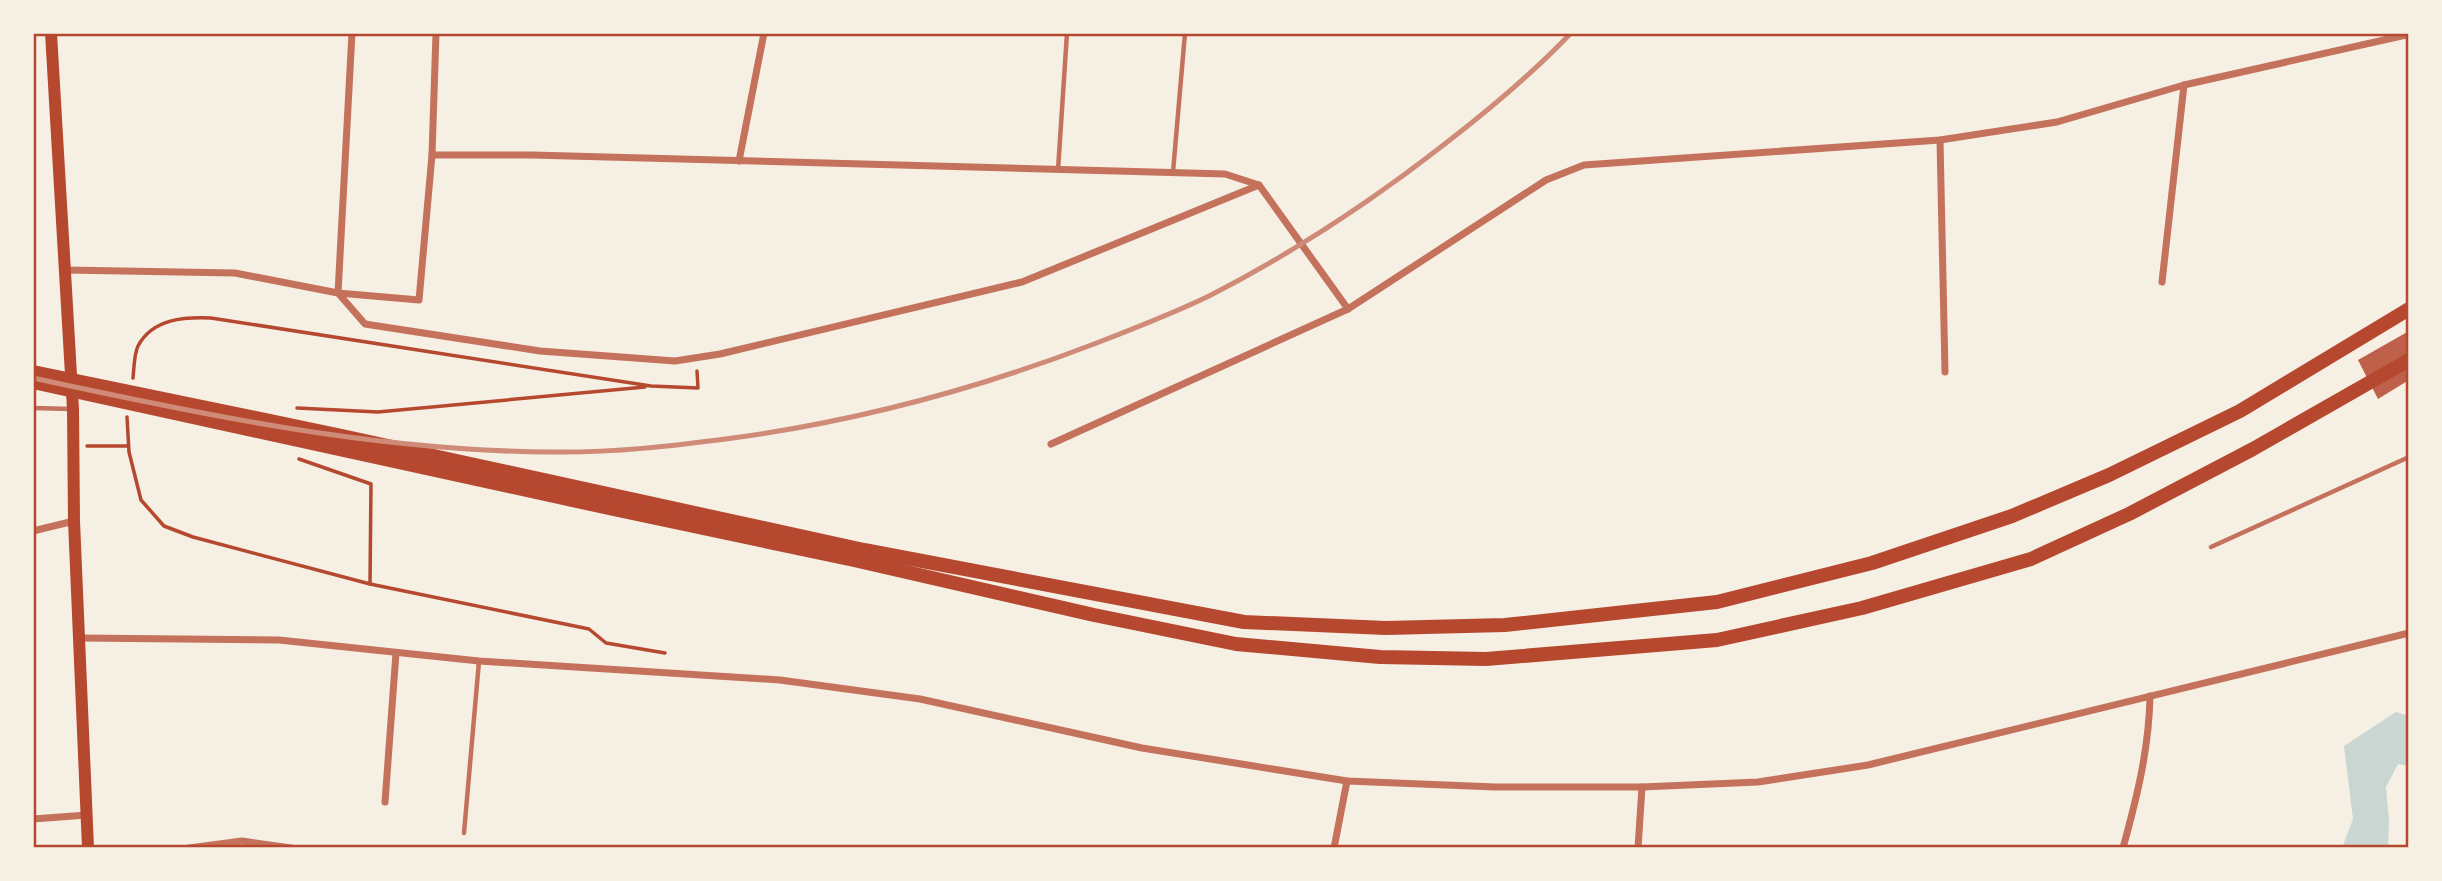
<svg xmlns="http://www.w3.org/2000/svg" width="2442" height="881" viewBox="0 0 2442 881" font-family="'Golos Text',sans-serif">
<rect width="100%" height="100%" fill="#f6efe4"/>
<path fill="#c9d6d2" d="M2396 712 2409 716V766L2398 764 2386 787 2389 821 2388 848H2342L2353 819 2344 746Z"/>
<path fill="#bf614a" d="M2409 331V380L2378 399 2358 360Z"/>
<g fill="none" stroke-linecap="round" stroke-linejoin="round">
<g stroke="#b5482f" stroke-width="3.5">
<path d="M133 378C134 369 134 354 138 346 153 318 185 317 211 318L651 386 698 388 697 371"/>
<path d="M297 408 378 412 645 387"/>
<path d="M127 417 129 452 141 500 164 526 193 537 370 584 589 629 606 643 665 653"/>
<path d="M87 446H128"/>
<path d="M299 459 371 484 370 584"/>
</g>
<g stroke="#c5725c" stroke-width="4.5">
<path d="M1058 170 1067 33"/>
<path d="M1173 172 1185 33"/>
<path d="M33 408 71 409"/>
<path d="M2211 547 2409 457"/>
<path d="M464 833 479 661"/>
</g>
<g stroke="#c5725c" stroke-width="7">
<path d="M352 33 338 293 419 300 432 155H532L1225 174 1259 185 1348 309"/>
<path d="M1940 140 1945 372"/>
<path d="M432 155 436 33"/>
<path d="M739 161 764 33"/>
<path d="M66 270 235 273 338 293 365 324 540 351 675 361 720 354 1022 282 1259 185"/>
<path d="M2162 282 2184 85"/>
<path d="M1051 444 1348 309 1546 180 1584 165 1940 140 2057 122 2184 85 2406 35"/>
<path d="M33 531 74 521"/>
<path d="M80 638 279 640 479 661 780 680 920 699 1142 748 1347 781 1495 787H1642L1758 782 1868 765 2409 633"/>
<path d="M385 802 396 653"/>
<path d="M33 819 87 815"/>
<path d="M189 848 242 841 291 848"/>
<path d="M1334 848 1347 781"/>
<path d="M1638 848 1642 787"/>
<path d="M2123 848C2137 797 2149 749 2150 696"/>
</g>
<path stroke="#b5482f" stroke-width="12" d="M51 33 73 409 74 521 88 848"/>
<g stroke="#b5482f" stroke-width="14">
<path d="M33 372 342 436 864 550 1244 622 1386 628 1505 625 1717 602 1872 563 2012 516 2109 475 2240 411 2409 309"/>
<path d="M33 382 618 510 854 560 1094 615 1236 644 1380 657 1486 659 1717 640 1862 608 2031 559 2129 514 2253 449 2409 360"/>
</g>
<path stroke="#cf8b77" stroke-width="5" d="M33 378C204 415 375 451 551 452 612 453 673 446 733 438 858 421 977 389 1094 344 1133 329 1172 314 1209 296 1293 253 1372 201 1446 143 1490 109 1533 73 1571 33"/>
</g>
<rect width="2442" height="881" fill="none" stroke="#f6efe4" stroke-width="70"/>
<rect x="35" y="35" width="2372" height="811" fill="none" stroke="#b5482f" stroke-width="2.5"/>
</svg>
